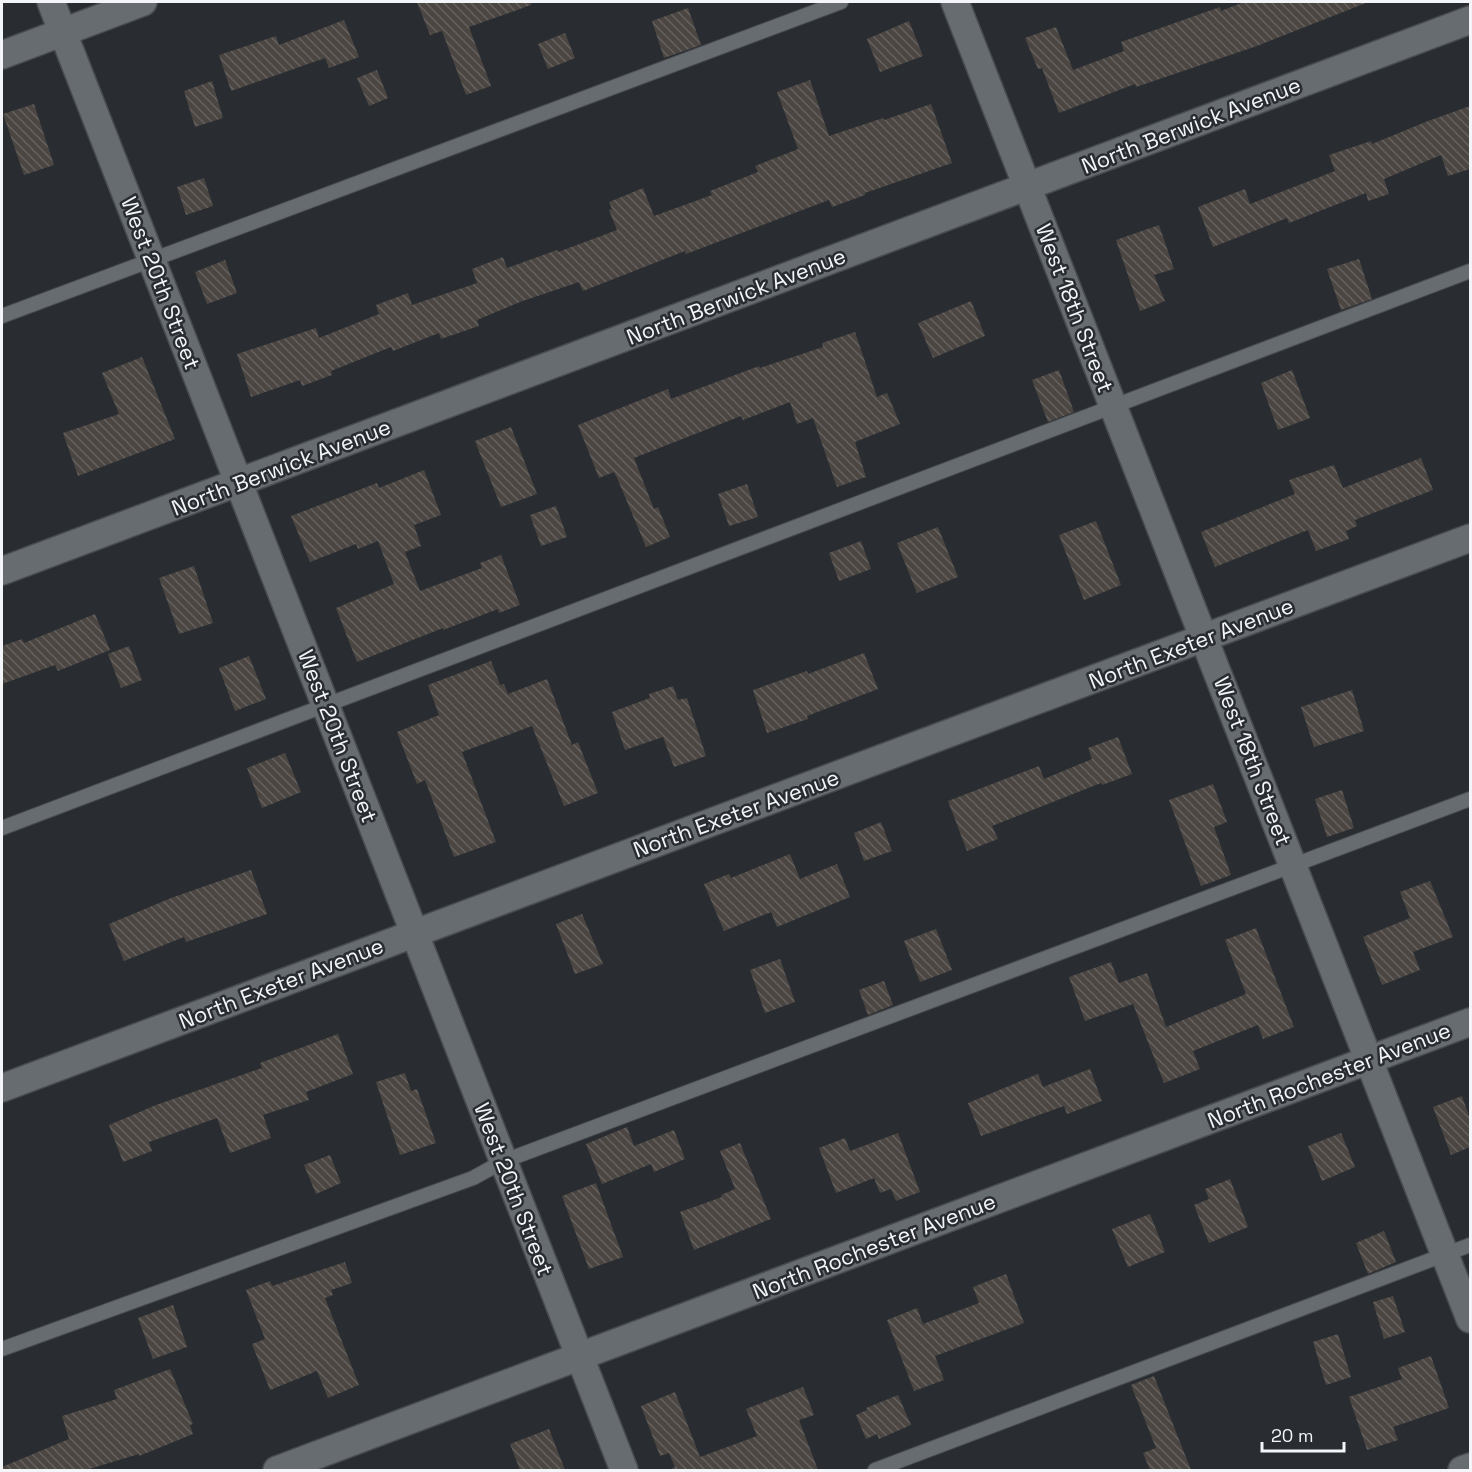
<svg xmlns="http://www.w3.org/2000/svg" width="1472" height="1472" viewBox="0 0 1472 1472" font-family="'Space Grotesk',sans-serif">
<defs>
<pattern id="building-back-hatch" width="6" height="6" patternUnits="userSpaceOnUse" patternTransform="scale(1.5)"><rect width="6" height="6" fill="#4b4642"/><path d="M-1 5l2 2M0 0l6 6M5-1l2 2" fill="none" stroke="#65615e"/></pattern>
</defs>
<rect width="100%" height="100%" fill="#292d31"/>
<g fill="url(#building-back-hatch)">
<path d="M417 2H531V5L469 27 491 86 466 95 442 31 430 35Z"/>
<path d="M1244 2H1366V3L1257 46 1136 87 1135 84 1059 113 1042 68 1038 69 1025 38 1056 27 1073 70 1124 51 1121 42 1220 7 1221 11Z"/>
<path d="M688 8 701 45 664 58 652 21Z"/>
<path d="M344 20 359 57 329 68 325 58 231 91 219 55 276 36 279 45Z"/>
<path d="M909 21 923 56 880 72 867 39Z"/>
<path d="M565 33 575 58 548 69 538 44Z"/>
<path d="M377 70 388 98 369 106 357 78Z"/>
<path d="M810 80 829 136 883 118 884 120 931 104 952 163 865 193V195L832 207 829 200 686 254 685 251 583 291 579 282 520 302 477 320 479 326 441 339 439 333 393 351 391 347 331 371 332 375 302 386 300 380 251 397 237 354 316 328 319 338 379 314 376 305 408 293 412 305 477 283 472 269 503 257 507 268 557 250 558 252 617 230 609 210 612 209 609 202 643 188 654 216 712 195 710 191 758 172 755 166 798 149 777 92Z"/>
<path d="M212 81 223 118 195 127 184 91Z"/>
<path d="M34 104 54 165 24 175 3 114Z"/>
<path d="M1470 106V169L1448 176 1441 155 1384 179 1389 194 1368 201 1366 193 1289 223 1287 218 1213 247 1198 207 1245 189 1250 204 1335 171 1329 155 1371 141 1372 144 1428 121Z"/>
<path d="M204 178 213 206 186 215 177 187Z"/>
<path d="M1159 225 1174 269 1154 275 1165 301 1140 311 1116 240Z"/>
<path d="M1359 259 1372 299 1341 310 1327 269Z"/>
<path d="M225 260 237 293 207 304 195 272Z"/>
<path d="M971 301 985 336 933 358 918 323Z"/>
<path d="M855 332 877 397 887 393 900 424 855 442 866 477 837 487 813 418 797 424 790 402 743 420 741 416 634 458 654 509 658 507 670 537 646 547 618 480 614 472 599 478 578 425 668 389 671 399 759 366 760 368 823 347 822 343Z"/>
<path d="M142 357 175 439 78 476 63 433 119 414 102 373Z"/>
<path d="M1059 370 1074 412 1048 422 1032 380Z"/>
<path d="M1292 370 1310 418 1278 430 1261 383Z"/>
<path d="M511 427 537 494 501 507 475 441Z"/>
<path d="M1421 458 1433 490 1355 520 1357 526 1346 531 1349 539 1316 551 1308 530 1215 567 1201 532 1295 494 1289 480 1334 465 1343 488Z"/>
<path d="M424 470 441 515 414 525 421 546 405 552 420 591 482 568 480 563 501 555 520 605 499 613 498 609 443 630V628L357 662 336 608 394 584 378 541 358 549 356 544 310 562 291 516 377 483 379 488Z"/>
<path d="M747 484 758 517 729 526 718 494Z"/>
<path d="M556 506 567 537 541 546 530 515Z"/>
<path d="M1096 521 1121 585 1084 600 1059 535Z"/>
<path d="M938 527 958 577 917 593 897 543Z"/>
<path d="M861 541 871 569 839 581 829 553Z"/>
<path d="M194 566 213 623 179 634 159 578Z"/>
<path d="M95 614 110 650 58 671 55 665 2 684V646L22 639 24 643Z"/>
<path d="M129 646 142 680 121 688 108 654Z"/>
<path d="M864 653 878 689 807 716 808 719 767 733 753 690 807 671 808 674Z"/>
<path d="M249 656 266 699 235 711 219 668Z"/>
<path d="M491 661 500 685 504 684 508 694 547 679 572 745 578 742 598 793 564 806 532 726 462 752 496 842 454 857 425 780 417 784 397 732 439 715 428 685Z"/>
<path d="M673 686 678 700 687 698 706 756 674 767 663 737 625 750 612 712 650 698 649 694Z"/>
<path d="M1352 690 1364 731 1314 747 1301 707Z"/>
<path d="M1118 737 1132 774 1102 785 1101 783 992 826 998 839 967 851 948 801 1039 766 1044 779 1092 759 1088 748Z"/>
<path d="M285 753 301 792 262 808 247 768Z"/>
<path d="M1213 784 1227 822 1214 827 1231 875 1201 886 1169 800Z"/>
<path d="M1342 790 1354 828 1327 837 1315 799Z"/>
<path d="M881 822 892 851 864 861 854 833Z"/>
<path d="M790 854 800 879 837 864 850 897 777 927 771 912 724 931 704 884 729 874 731 878Z"/>
<path d="M251 870 267 914 186 942 184 937 124 961 109 924 171 898Z"/>
<path d="M1430 881 1453 937 1413 952 1420 970 1382 985 1363 937 1410 918 1400 892Z"/>
<path d="M582 914 603 964 575 974 556 924Z"/>
<path d="M1256 928 1294 1027 1263 1039 1258 1025 1193 1051 1200 1069 1164 1083 1133 1004 1085 1021 1069 977 1111 962 1119 983 1147 973 1166 1027 1246 994 1225 940Z"/>
<path d="M936 929 952 970 920 982 904 941Z"/>
<path d="M780 959 795 1002 765 1013 750 970Z"/>
<path d="M884 981 893 1005 868 1015 859 990Z"/>
<path d="M338 1034 353 1074 306 1092 309 1100 263 1115 271 1138 230 1153 217 1118 149 1142 152 1151 123 1162 109 1125 156 1105 262 1068 260 1063Z"/>
<path d="M1090 1069 1102 1101 1067 1114 1064 1106 981 1136 968 1103 1038 1074 1043 1087Z"/>
<path d="M405 1073 411 1091 417 1089 436 1143 400 1155 376 1082Z"/>
<path d="M1462 1096 1470 1119V1147L1451 1155 1433 1107Z"/>
<path d="M627 1127 634 1146 674 1130 685 1159 654 1172 651 1164 602 1184 586 1144Z"/>
<path d="M898 1133 920 1192 896 1201 891 1189 880 1193 874 1178 836 1193 819 1148 845 1138 850 1151Z"/>
<path d="M1341 1133 1355 1167 1322 1181 1308 1146Z"/>
<path d="M740 1143 771 1219 694 1250 680 1212 722 1197 721 1195 735 1189 720 1151Z"/>
<path d="M330 1155 341 1183 316 1194 304 1165Z"/>
<path d="M1230 1179 1248 1227 1209 1243 1194 1205 1209 1199 1205 1189Z"/>
<path d="M596 1183 623 1257 589 1269 562 1196Z"/>
<path d="M1150 1214 1165 1252 1128 1267 1112 1229Z"/>
<path d="M1384 1231 1396 1262 1368 1274 1356 1243Z"/>
<path d="M345 1262 352 1283 331 1290 333 1295 325 1298 359 1385 328 1398 317 1371 270 1390 252 1344 265 1339 246 1290 270 1281 272 1286Z"/>
<path d="M1006 1274 1024 1323 935 1356 944 1380 914 1391 887 1320 917 1308 923 1324 979 1303 973 1287Z"/>
<path d="M1393 1296 1405 1332 1384 1339 1373 1302Z"/>
<path d="M173 1305 187 1347 153 1359 138 1318Z"/>
<path d="M1338 1334 1351 1377 1326 1385 1313 1342Z"/>
<path d="M1431 1356 1449 1408 1393 1427 1398 1440 1367 1450 1349 1397 1402 1379 1398 1368Z"/>
<path d="M170 1369 193 1424 190 1425 193 1434 139 1456V1454L86 1470H2V1467L69 1439 62 1416 117 1399 114 1390Z"/>
<path d="M1154 1376 1191 1470H1150L1143 1453 1156 1448 1131 1385Z"/>
<path d="M803 1387 814 1415 799 1420 818 1470H671V1469L675 1467 669 1453 660 1456 641 1406 675 1392 700 1457 757 1436 746 1409Z"/>
<path d="M898 1395 911 1425 879 1439 877 1434 866 1439 856 1415 867 1410 866 1408Z"/>
<path d="M549 1429 565 1470H520L510 1444Z"/>
</g>
<g fill="none" stroke-linecap="round" stroke-linejoin="round">
<g stroke="#484b4f" stroke-width="16">
<g id="service">
<path d="M2 316 841 2"/>
<path d="M2 828 1470 271"/>
<path d="M2 1349 473 1178 504 1161 1470 799"/>
<path d="M875 1470 1470 1245"/>
</g>
</g>
<g stroke="#484b4f" stroke-width="30">
<g id="minor">
<path d="M51 2 624 1470"/>
<path d="M955 2 1470 1319"/>
<path d="M2 55 143 2"/>
<path d="M2 571 1470 20"/>
<path d="M2 1088 1470 538"/>
<path d="M277 1470 1470 1022"/>
<path d="M1462 1470 1470 1467"/>
</g>
</g>
<use href="#service" stroke="#676c70" stroke-width="14"/>
<use href="#minor" stroke="#676c70" stroke-width="27"/>
</g>
<g text-anchor="middle" dominant-baseline="central" stroke-width="5" stroke-linejoin="round" paint-order="stroke">
<g font-size="22" fill="#f3f5f8" stroke="#292d31">
<text transform="translate(1191 125) rotate(-21)">North Berwick Avenue</text>
<text transform="translate(161 283) rotate(69)">West 20th Street</text>
<text transform="translate(736 296) rotate(-21)">North Berwick Avenue</text>
<text transform="translate(1075 308) rotate(69)">West 18th Street</text>
<text transform="translate(281 467) rotate(-21)">North Berwick Avenue</text>
<text transform="translate(1191 643) rotate(-21)">North Exeter Avenue</text>
<text transform="translate(338 736) rotate(69)">West 20th Street</text>
<text transform="translate(1253 761) rotate(69)">West 18th Street</text>
<text transform="translate(736 813) rotate(-20)">North Exeter Avenue</text>
<text transform="translate(281 983) rotate(-21)">North Exeter Avenue</text>
<text transform="translate(1329 1075) rotate(-21)">North Rochester Avenue</text>
<text transform="translate(514 1189) rotate(69)">West 20th Street</text>
<text transform="translate(874 1246) rotate(-21)">North Rochester Avenue</text>
</g>
</g>
<rect width="1472" height="1472" fill="none" stroke="#f3f5f8" stroke-width="6"/>
<path d="M1262 1442v9h82v-9" fill="none" stroke="#f3f5f8" stroke-width="3"/>
<text x="1271" y="1442" font-size="18" fill="#f3f5f8" stroke="#292d31" stroke-width="4.5" paint-order="stroke">20 m</text>
</svg>
